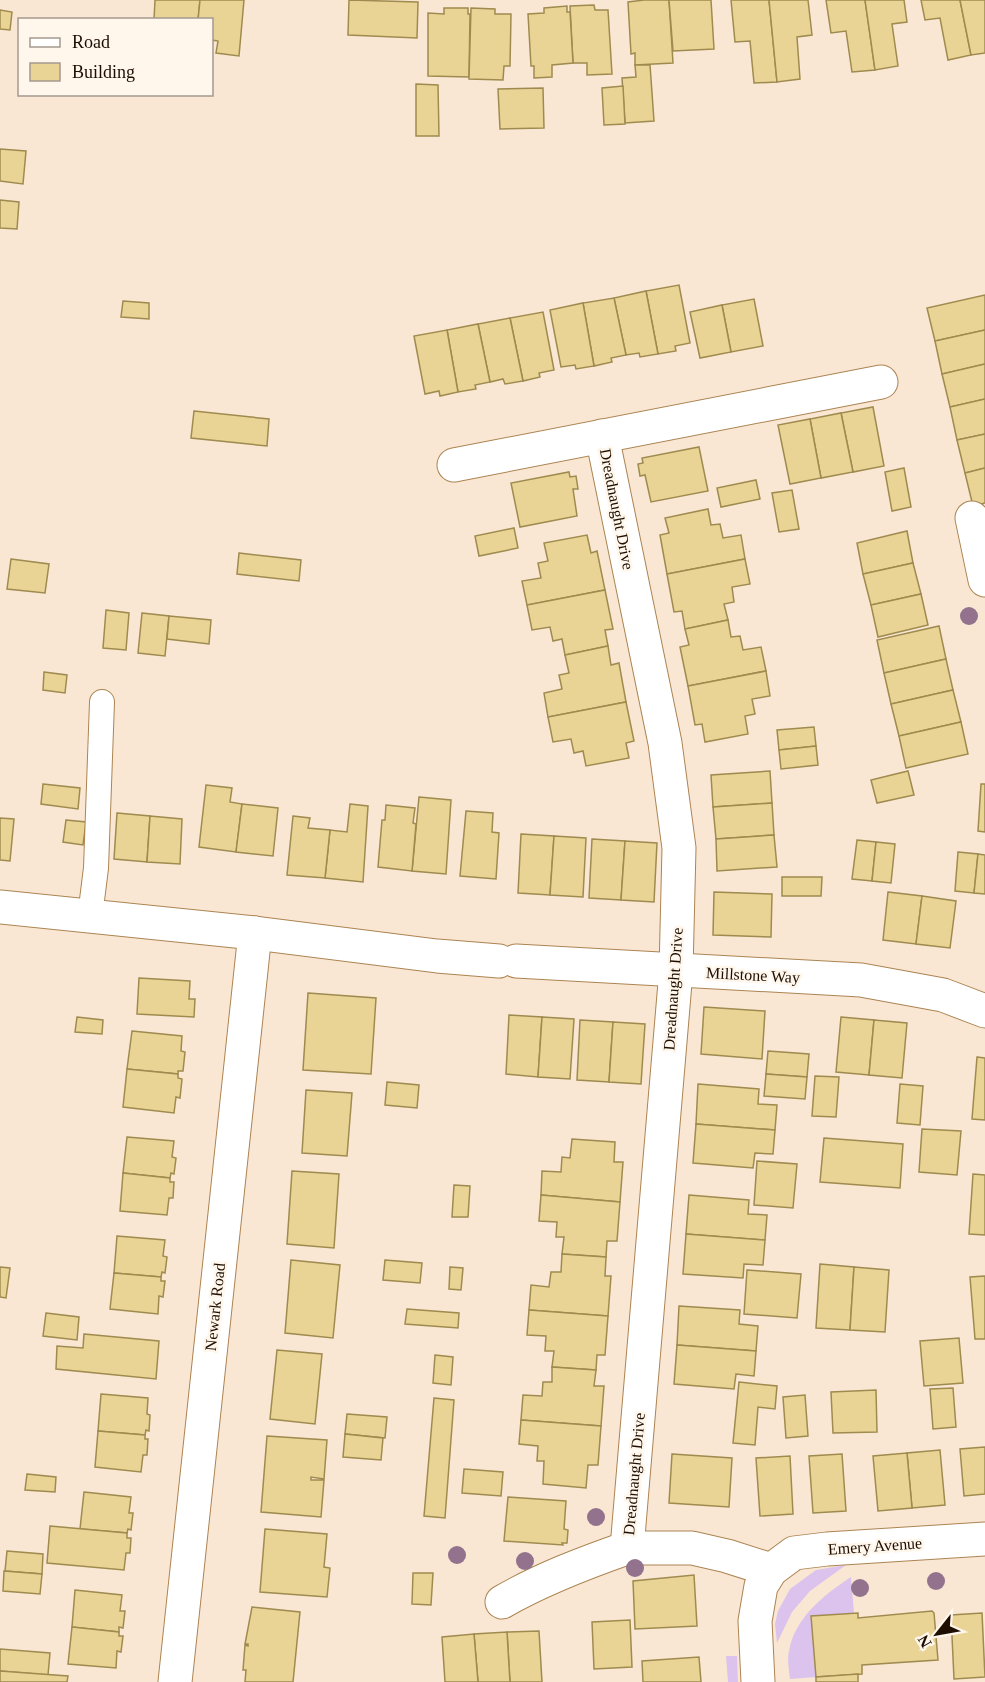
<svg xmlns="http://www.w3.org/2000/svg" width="985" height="1682" viewBox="0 0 985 1682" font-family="'Times New Roman',serif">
<rect width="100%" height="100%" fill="#f9e7d3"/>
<g fill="#dcc3ed">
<path d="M846 1565 810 1591 792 1612 777 1643 775 1624 778 1611 790 1589 816 1570Z"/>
<path d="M851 1577 854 1613 811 1616 816 1677 790 1679C789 1670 787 1659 789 1651 795 1617 825 1594 851 1577Z"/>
<path d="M726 1656H737L738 1682H728Z"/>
</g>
<g fill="#ead495" stroke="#9f8b4f" stroke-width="1.5">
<path d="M155 0H200L198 20H154Z"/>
<path d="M200 0H244L239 56 216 53 218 41 212 40V20H198Z"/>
<path d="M349 0 418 2 417 38 348 35Z"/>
<path d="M644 0H669L673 63 635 65V53L631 54 628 2Z"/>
<path d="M669 0H711L714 49 673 51Z"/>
<path d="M731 0H769L777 82 754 83 750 41 735 42Z"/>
<path d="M769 0H808L812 35 797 37 800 79 777 82Z"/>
<path d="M826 0H865L875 70 852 72 846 31 831 33Z"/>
<path d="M865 0H904L907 22 892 24 898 66 875 70Z"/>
<path d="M921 0H960L971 55 948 60 940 18 925 20Z"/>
<path d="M960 0H985V53L971 55Z"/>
<path d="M594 5 595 10H608L612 74 587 75V63H573L570 6Z"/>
<path d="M567 6V12H570L573 63 552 65V77L534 78V66H531L528 14 544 13V8Z"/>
<path d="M444 8H468V14H470L469 77 428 76V13L444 14Z"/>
<path d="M471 8 495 9V14H511L510 66H504L503 80 469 79Z"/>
<path d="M0 10 12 12 10 30 0 29Z"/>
<path d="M635 65H650L654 121 625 123 622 78 636 77Z"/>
<path d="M416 84 438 85 439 136H416Z"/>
<path d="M623 86 625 124 604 125 602 88Z"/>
<path d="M543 88 544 128 500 129 498 89Z"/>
<path d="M0 149 26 151 23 184 0 181Z"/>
<path d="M0 200 19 202 17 229 0 228Z"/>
<path d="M679 285 690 343 675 346 676 351 658 354 646 291Z"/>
<path d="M646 291 658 354 640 357 639 353 626 355 614 298Z"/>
<path d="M985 295V330L935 341 927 308Z"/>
<path d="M614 298 626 355 611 358 612 362 594 366 583 303Z"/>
<path d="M754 299 763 346 731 352 722 305Z"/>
<path d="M123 301 149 303V319L121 317Z"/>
<path d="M583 303 594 366 576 369 575 365 561 367 550 310Z"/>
<path d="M722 305 731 352 700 358 690 312Z"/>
<path d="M543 312 554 370 539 373 540 377 523 381 510 318Z"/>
<path d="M510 318 523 381 505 384 503 379 490 382 478 324Z"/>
<path d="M478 324 490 382 475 385 476 389 458 392 447 330Z"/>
<path d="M447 330 458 392 440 396 439 391 425 394 414 336Z"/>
<path d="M985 330V364L942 374 935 341Z"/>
<path d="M985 364V399L950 407 942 374Z"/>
<path d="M985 399V434L957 440 950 407Z"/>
<path d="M873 407 884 466 853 472 841 413Z"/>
<path d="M194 411 269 419 267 446 191 438Z"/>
<path d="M841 413 853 472 821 478 810 419Z"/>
<path d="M810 419 821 478 790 484 778 425Z"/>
<path d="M985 434V468L965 473 957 440Z"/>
<path d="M699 447 708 491 651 502 645 475 640 476 638 464 643 463 642 458Z"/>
<path d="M904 468 911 507 892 511 885 472Z"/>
<path d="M985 468V503L973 506 965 473Z"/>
<path d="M569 472 570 477 576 476 578 489H573L577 516 520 527 511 483Z"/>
<path d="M756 480 760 499 721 507 717 488Z"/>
<path d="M792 490 799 529 779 532 772 493Z"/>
<path d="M708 509 711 525 720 524 723 538 741 535 745 559 667 574 660 535 669 533 665 518Z"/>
<path d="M514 528 518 548 479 556 475 536Z"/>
<path d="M907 531 913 563 863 574 857 543Z"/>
<path d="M587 535 591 553 597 551 605 590 527 605 522 581 541 578 538 563 548 561 544 543Z"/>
<path d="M239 553 301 560 299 581 237 574Z"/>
<path d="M11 559 49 564 45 593 7 589Z"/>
<path d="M745 559 750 584 732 587 734 602 724 604 728 620 685 629 682 611 674 612 667 574Z"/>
<path d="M913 563 921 594 871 605 863 574Z"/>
<path d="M605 590 613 629 605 630 608 646 565 655 562 639 553 641 550 627 532 630 527 605Z"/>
<path d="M921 594 928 625 878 637 871 605Z"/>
<path d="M106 610 129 613 126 650 103 648Z"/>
<path d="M142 613 169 616 165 656 138 653Z"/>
<path d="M169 616 211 620 209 644 167 639Z"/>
<path d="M728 620 731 637 740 636 743 650 761 647 766 671 688 686 680 647 689 645 685 629Z"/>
<path d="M939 626 946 659 884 673 877 640Z"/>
<path d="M608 646 611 665 619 663 626 702 548 717 544 693 562 689 559 675 569 673 565 655Z"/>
<path d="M946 659 953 690 891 704 884 673Z"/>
<path d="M766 671 770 696 752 699 755 714 745 716 748 734 705 742 702 724 695 725 688 686Z"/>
<path d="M44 672 67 675 65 693 43 690Z"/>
<path d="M953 690 961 722 899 736 891 704Z"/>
<path d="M626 702 634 741 626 743 629 758 586 766 583 751 574 753 571 739 553 742 548 717Z"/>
<path d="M961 722 968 754 906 768 899 736Z"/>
<path d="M814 727 816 746 779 750 777 730Z"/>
<path d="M816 746 818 765 781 769 779 750Z"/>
<path d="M770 771 772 803 713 807 711 775Z"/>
<path d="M908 771 914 795 877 803 871 780Z"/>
<path d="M43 784 80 788 78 809 41 804Z"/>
<path d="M981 784H985V832L978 831Z"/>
<path d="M206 785 232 788 230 802 242 804 236 852 199 847Z"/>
<path d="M419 797 451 800 446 874 412 871Z"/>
<path d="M772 803 774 835 716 839 713 807Z"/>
<path d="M242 804 278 808 273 856 236 852Z"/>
<path d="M350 804 368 806 363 882 325 878 330 830 347 832Z"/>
<path d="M386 805 415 808 413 823 416 824 412 871 378 867 382 820H385Z"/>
<path d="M466 811 493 813 492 832 499 833 496 879 460 876Z"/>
<path d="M117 813 150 816 147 862 114 859Z"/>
<path d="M150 816 182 819 180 864 147 862Z"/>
<path d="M293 816 310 818 308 828 330 830 325 878 287 875Z"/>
<path d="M0 818 14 819 10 861 0 860Z"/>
<path d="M66 820 86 822 83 845 63 842Z"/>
<path d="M521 834 554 836 550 895 518 893Z"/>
<path d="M774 835 777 867 717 871 716 839Z"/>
<path d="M554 836 586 838 583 897 550 895Z"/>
<path d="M592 839 625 841 621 900 589 898Z"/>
<path d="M857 840 876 842 872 881 852 879Z"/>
<path d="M625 841 657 843 654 902 621 900Z"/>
<path d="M876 842 895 844 891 883 872 881Z"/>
<path d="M958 852 978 854 974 893 955 891Z"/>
<path d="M978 854 985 855V894L974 893Z"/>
<path d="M782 877H822L821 896H782Z"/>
<path d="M714 892 772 894 771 937 713 935Z"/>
<path d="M888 892 922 896 916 944 883 940Z"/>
<path d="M922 896 956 901 950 948 916 944Z"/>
<path d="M139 978 190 981 189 999H195L194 1017 137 1014Z"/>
<path d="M308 993 376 998 371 1074 303 1070Z"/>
<path d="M704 1007 765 1011 762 1059 701 1054Z"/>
<path d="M509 1015 542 1017 538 1077 506 1074Z"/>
<path d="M77 1017 103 1020 102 1034 75 1032Z"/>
<path d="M542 1017 574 1019 570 1079 538 1077Z"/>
<path d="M841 1017 874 1020 869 1075 836 1072Z"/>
<path d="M580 1020 613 1022 609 1082 577 1080Z"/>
<path d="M874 1020 907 1023 902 1078 869 1075Z"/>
<path d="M613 1022 645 1024 641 1084 609 1082Z"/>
<path d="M132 1031 182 1036 181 1051 185 1052 183 1071H178V1074L127 1069Z"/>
<path d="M768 1051 809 1054 807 1077 766 1074Z"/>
<path d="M977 1057 985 1058V1120L972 1119Z"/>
<path d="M127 1069 178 1074V1078L182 1079 180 1098 176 1097 174 1113 123 1107Z"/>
<path d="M766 1074 807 1077 805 1099 764 1096Z"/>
<path d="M815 1076 839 1077 836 1117 812 1116Z"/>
<path d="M387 1082 419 1085 417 1108 385 1105Z"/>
<path d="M698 1084 759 1089 758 1104 777 1105 775 1130 696 1124Z"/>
<path d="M900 1084 923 1086 920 1125 897 1123Z"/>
<path d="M306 1090 352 1093 347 1156 302 1153Z"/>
<path d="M696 1124 775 1130 773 1154 755 1153 753 1168 693 1163Z"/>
<path d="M922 1129 961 1131 957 1175 919 1172Z"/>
<path d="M127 1137 174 1141 172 1157 176 1158 174 1174 171 1173 170 1178 123 1173Z"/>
<path d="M824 1138 903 1144 900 1188 820 1182Z"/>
<path d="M572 1139 615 1142 614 1162H623L620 1202 541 1195 542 1171 561 1172 562 1157 570 1158Z"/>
<path d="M757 1161 797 1164 793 1208 754 1205Z"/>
<path d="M292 1171 339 1174 334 1248 287 1244Z"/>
<path d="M123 1173 170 1178V1182H174L173 1198H169L167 1215 120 1211Z"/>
<path d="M973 1174 985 1175V1235L969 1234Z"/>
<path d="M454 1185 470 1186 468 1217H452Z"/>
<path d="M541 1195 620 1202 617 1241H607L606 1257 562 1254 564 1237H556L557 1222 539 1221Z"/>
<path d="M689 1195 749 1200 748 1214 767 1215 765 1240 686 1234Z"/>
<path d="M686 1234 765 1240 763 1265 744 1264 743 1278 683 1274Z"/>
<path d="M117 1236 165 1240 163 1256 167 1257 165 1273 162 1272 161 1277 114 1273Z"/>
<path d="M562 1254 606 1257 605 1276H611L608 1316 529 1310 531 1285 549 1287 551 1272H561Z"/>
<path d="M291 1260 340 1265 333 1338 285 1333Z"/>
<path d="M385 1260 422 1263 420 1283 383 1280Z"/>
<path d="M820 1264 854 1267 850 1330 816 1328Z"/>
<path d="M0 1267 10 1268 6 1298 0 1297Z"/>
<path d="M450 1267 463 1268 461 1290 449 1289Z"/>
<path d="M854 1267 889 1270 885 1332 850 1330Z"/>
<path d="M747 1270 801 1274 797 1318 744 1314Z"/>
<path d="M114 1273 161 1277V1281H165L163 1297 159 1296 158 1314 110 1309Z"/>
<path d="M985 1276V1339H975L970 1277Z"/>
<path d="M679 1306 740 1310 739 1324 758 1326 756 1351 677 1345Z"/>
<path d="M407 1309 459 1313 458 1328 405 1324Z"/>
<path d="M529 1310 608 1316 605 1355H597L596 1370 552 1367 554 1351H545L546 1336 527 1335Z"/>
<path d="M46 1313 79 1317 77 1340 43 1336Z"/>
<path d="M84 1334 159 1341 156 1379 56 1369 57 1346 83 1348Z"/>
<path d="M959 1338 963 1383 924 1386 920 1341Z"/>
<path d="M677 1345 756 1351 754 1376 736 1374 734 1389 674 1384Z"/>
<path d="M277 1350 322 1354 315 1424 270 1419Z"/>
<path d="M435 1355 453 1357 451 1385 433 1383Z"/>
<path d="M552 1367 596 1370 594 1386H604L601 1426 521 1420 523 1395 542 1396 543 1382H552Z"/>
<path d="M739 1382 777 1386 775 1409 758 1407 755 1445 733 1443Z"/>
<path d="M953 1388 956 1427 933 1429 930 1389Z"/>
<path d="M876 1390 877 1432 833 1433 831 1392Z"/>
<path d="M101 1394 148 1398 147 1414 150 1415 149 1431 146 1430 145 1435 98 1431Z"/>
<path d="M805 1395 808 1436 786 1438 783 1397Z"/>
<path d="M434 1398 454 1400 445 1518 424 1516Z"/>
<path d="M347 1414 387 1417 385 1438 345 1434Z"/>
<path d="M521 1420 601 1426 598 1465H588L586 1488 543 1484 544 1461H537L538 1446 519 1444Z"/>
<path d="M98 1431 145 1435V1439H148L147 1455H143L141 1472 95 1467Z"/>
<path d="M345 1434 383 1438 381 1460 343 1457Z"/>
<path d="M267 1436 327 1440 324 1479 311 1477V1480H324L321 1517 261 1512Z"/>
<path d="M985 1447V1494L964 1496 960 1449Z"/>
<path d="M940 1450 945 1505 912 1508 907 1453Z"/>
<path d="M907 1453 912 1508 878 1511 873 1456Z"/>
<path d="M672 1454 732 1458 729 1507 669 1503Z"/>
<path d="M842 1454 846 1511 813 1513 809 1456Z"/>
<path d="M790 1456 793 1514 760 1516 756 1458Z"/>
<path d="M464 1469 503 1472 501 1496 462 1493Z"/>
<path d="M27 1474 56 1477 55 1492 25 1490Z"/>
<path d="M84 1492 131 1497 129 1513H133L131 1530 128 1529 127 1533 80 1529Z"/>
<path d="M508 1497 566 1501 564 1529 568 1530 567 1543H562L563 1545 504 1541Z"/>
<path d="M50 1526 127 1533V1538H131L130 1553H126L124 1570 47 1563Z"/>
<path d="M265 1529 327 1534 324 1567 330 1568 327 1597 260 1592Z"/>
<path d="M7 1551 43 1554 42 1574 5 1571Z"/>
<path d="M4 1571 42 1574 40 1594 3 1591Z"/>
<path d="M413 1573H433L431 1605 412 1604Z"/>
<path d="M694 1575 697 1626 635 1629 633 1581Z"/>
<path d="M75 1590 122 1595 120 1611H125L123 1628 119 1627V1632L72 1627Z"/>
<path d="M252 1607 300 1612 293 1682H245L246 1670H243L245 1645 248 1646V1644H245Z"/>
<path d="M932 1611 934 1613 938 1660 862 1665V1674L816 1677 811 1616 858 1613V1618Z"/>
<path d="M982 1613 985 1677 954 1679 951 1615Z"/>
<path d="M630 1620 632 1667 594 1669 592 1622Z"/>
<path d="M72 1627 119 1632V1636H123L121 1652 117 1651 116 1668 68 1664Z"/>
<path d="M539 1631 542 1682H510L507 1632Z"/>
<path d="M507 1632 510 1682H478L474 1634Z"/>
<path d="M474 1634 478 1682H445L442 1637Z"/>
<path d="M0 1649 50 1653 48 1675 0 1671Z"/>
<path d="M699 1657 701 1682H643L642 1661Z"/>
<path d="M0 1671 68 1676 67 1682H0Z"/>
<path d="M858 1674V1682H816V1677Z"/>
</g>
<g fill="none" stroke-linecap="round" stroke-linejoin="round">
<g stroke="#ac8452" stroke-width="26">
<path id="lane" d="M90 916 96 868 102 702"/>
</g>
<g stroke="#ac8452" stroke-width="35">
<g id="street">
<path d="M602 436 665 743 679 848 676 971 627 1548H692L727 1556 771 1570"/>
<path d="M454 465 881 382"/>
<path d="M972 518 985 580"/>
<path d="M0 907 255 933 437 956 499 961"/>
<path d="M516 961 861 980 943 995 985 1011"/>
<path d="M502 1602C542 1579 584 1563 627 1548"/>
<path d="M175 1682 255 933"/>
<path d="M758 1682 755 1621 761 1586 771 1570 794 1553 827 1549 985 1539"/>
</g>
</g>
<use href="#lane" stroke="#fff" stroke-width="24"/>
<use href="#street" stroke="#fff" stroke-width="33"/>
</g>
<g fill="#92728d">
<circle cx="969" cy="616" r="9"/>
<circle cx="596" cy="1517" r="9"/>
<circle cx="457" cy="1555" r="9"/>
<circle cx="525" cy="1561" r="9"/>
<circle cx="635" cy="1568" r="9"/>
<circle cx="936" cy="1581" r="9"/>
<circle cx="860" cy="1588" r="9"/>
</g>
<g text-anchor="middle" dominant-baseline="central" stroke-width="5" stroke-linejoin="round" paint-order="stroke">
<g font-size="16" fill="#1d0e00" stroke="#fff6ec">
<text transform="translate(617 509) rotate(79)">Dreadnaught Drive</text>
<text transform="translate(753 975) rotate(3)">Millstone Way</text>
<text transform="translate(673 989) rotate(-86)">Dreadnaught Drive</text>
<text transform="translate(215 1307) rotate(-84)">Newark Road</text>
<text transform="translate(634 1474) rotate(-85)">Dreadnaught Drive</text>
<text transform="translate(875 1546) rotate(-4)">Emery Avenue</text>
</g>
</g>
<rect x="18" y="18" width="195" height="78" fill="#fff6ec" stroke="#a5998e" stroke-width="1.5"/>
<rect x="30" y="38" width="30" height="9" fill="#ffffff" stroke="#a5998e" stroke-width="1.5"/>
<text x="72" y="48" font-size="18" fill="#1d0e00">Road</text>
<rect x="30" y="63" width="30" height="18" fill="#ead495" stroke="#a5998e" stroke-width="1.5"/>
<text x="72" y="78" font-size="18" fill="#1d0e00">Building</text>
<g transform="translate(937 1634) rotate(239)" stroke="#fff6ec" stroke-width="4.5" paint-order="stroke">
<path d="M0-4.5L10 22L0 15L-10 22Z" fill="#1d0e00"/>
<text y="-9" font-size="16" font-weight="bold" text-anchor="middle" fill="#1d0e00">N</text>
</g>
</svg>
